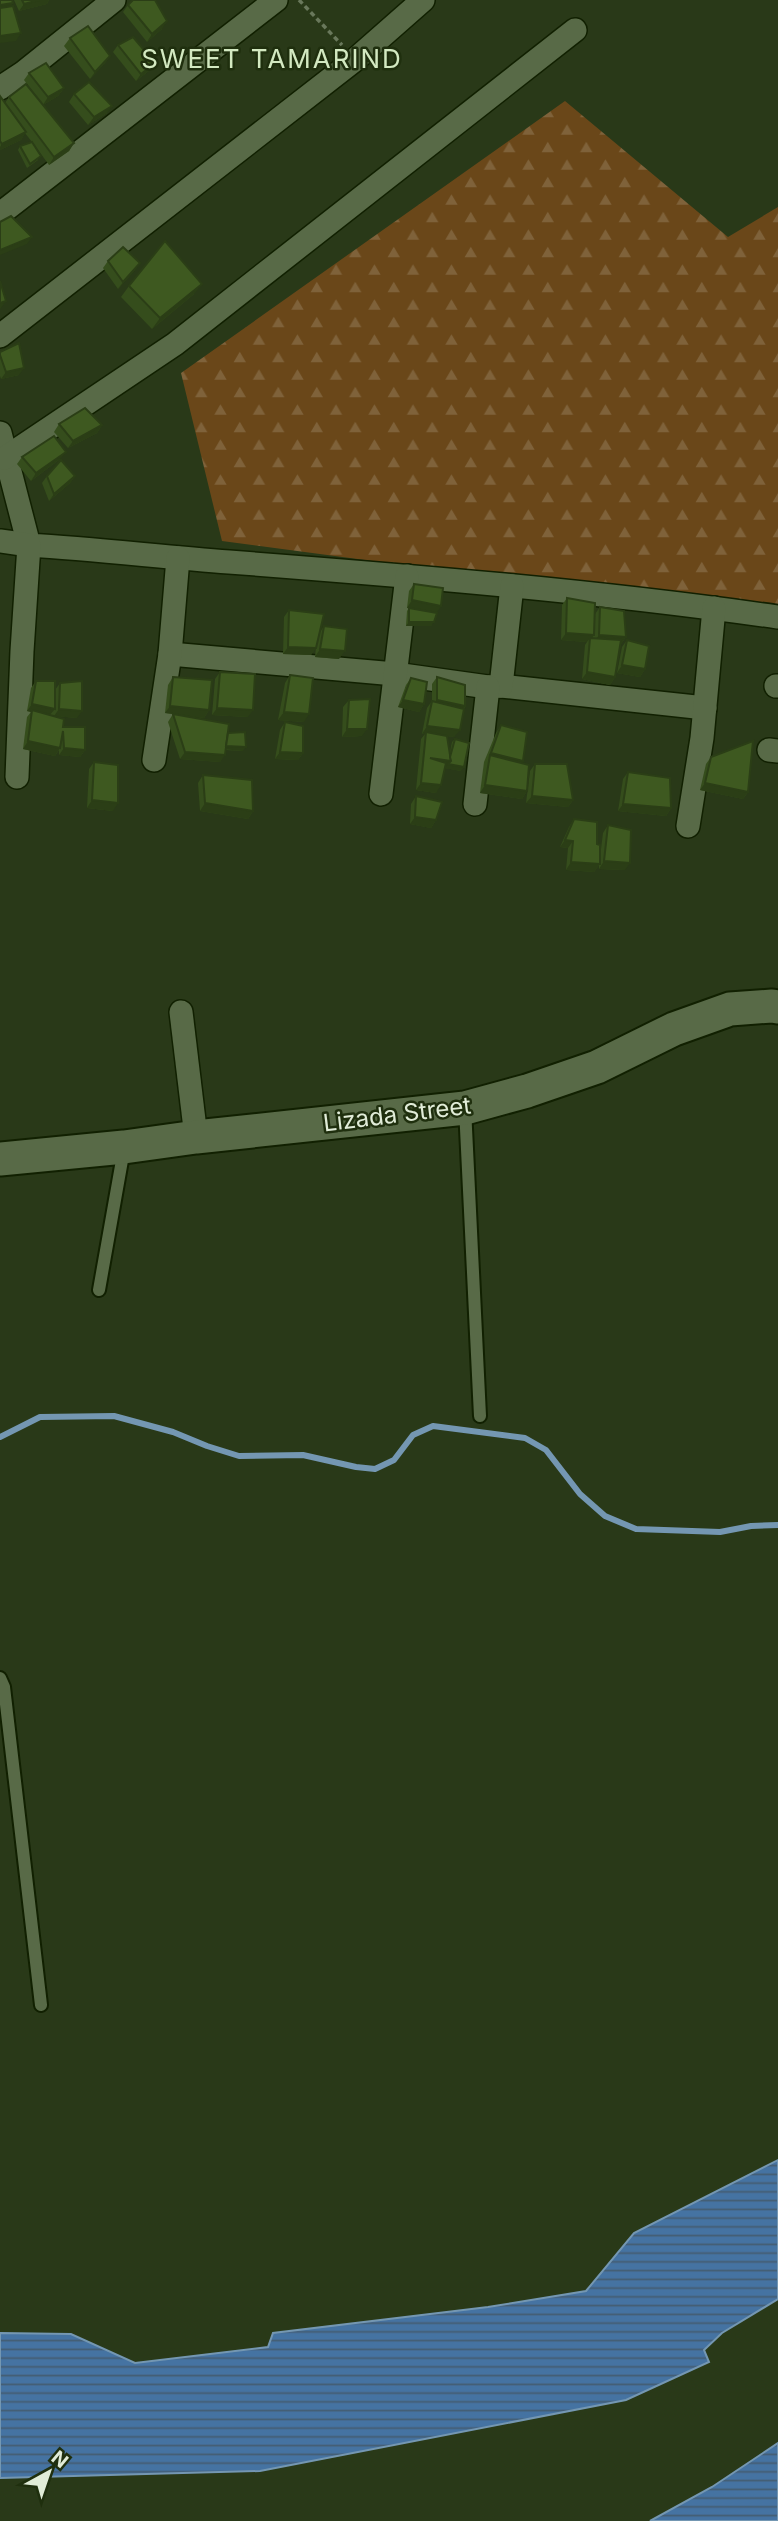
<svg xmlns="http://www.w3.org/2000/svg" width="778" height="2521" viewBox="0 0 778 2521" font-family="Inter,sans-serif">
<defs>
<pattern id="forest-firs" width="22" height="20" patternUnits="userSpaceOnUse" patternTransform="scale(1.75)"><rect width="22" height="20" fill="#6a4719"/><path d="M5 1l3.5 6h-7zM16 11l3.5 6h-7z" fill="#7f623a"/></pattern>
<pattern id="water-rules" width="6" height="5" patternUnits="userSpaceOnUse" patternTransform="scale(1.75)"><rect width="6" height="5" fill="#4573a2"/><path d="M0 2.5h6" fill="none" stroke="#445d72"/></pattern>
</defs>
<rect width="100%" height="100%" fill="#293918"/>
<path fill="url(#forest-firs)" d="M565 101 728 237 778 207V615L222 541 181 373Z"/>
<g fill="url(#water-rules)" stroke="#7497b2" stroke-width="2">
<path d="M778 2160V2299L722 2333 704 2350 709 2362 626 2400 260 2471 0 2478V2333L71 2334 135 2363 268 2347 273 2333 488 2307 586 2291 634 2233Z"/>
<path d="M778 2443V2521H650L712 2487Z"/>
</g>
<g fill="none" stroke-linecap="round" stroke-linejoin="round">
<path stroke="#7497b2" stroke-width="6" d="M0 1437 40 1417 114 1416 173 1432 207 1446 239 1456 303 1455 356 1467 375 1469 394 1460 413 1435 433 1426 525 1438 546 1450 580 1494 605 1516 636 1529 720 1532 751 1526 778 1525"/>
<g stroke="#112001" stroke-width="16">
<g id="lane">
<path d="M465 1108 480 1416"/>
<path d="M99 1290 124 1149"/>
<path d="M0 1678 4 1687 41 2005"/>
</g>
</g>
<g stroke="#112001" stroke-width="26">
<g id="street">
<path d="M0 88 23 73 114 0"/>
<path d="M0 214 276 0"/>
<path d="M0 336 356 59 423 0"/>
<path d="M0 433 29 545C96 549 162 557 229 562 413 576 596 591 778 617"/>
<path d="M5 458 175 344 575 30"/>
<path d="M0 541 29 545 22 651 17 777"/>
<path d="M170 654 395 674 488 687 501 686 705 708"/>
<path d="M501 686 512 586"/>
<path d="M776 686H778"/>
<path d="M769 750 778 751"/>
<path d="M154 760 170 654 178 558"/>
<path d="M381 794 407 576"/>
<path d="M475 804 488 687"/>
<path d="M688 826 702 738 714 608"/>
<path d="M181 1012 196 1137"/>
</g>
</g>
<g stroke="#112001" stroke-width="37">
<path id="secondary" d="M0 1159 124 1147 196 1137 465 1108 527 1091 597 1067 674 1029 730 1009 772 1006 778 1007"/>
</g>
<path stroke="#69785b" stroke-width="3.5" stroke-dasharray="5 3.5" stroke-linecap="butt" d="M299 0 342 45"/>
<use href="#lane" stroke="#586a47" stroke-width="12"/>
<use href="#street" stroke="#586a47" stroke-width="23"/>
<use href="#secondary" stroke="#586a47" stroke-width="33"/>
</g>
<g fill="#354d1c">
<path d="M14 0H49L47 4 19 11Z"/>
<path d="M128 5 162 29 147 42 123 12Z"/>
<path d="M70 38 110 56 105 63 90 79 64 46Z"/>
<path d="M118 45 155 63 150 70 136 81 113 52Z"/>
<path d="M29 73 64 88 58 96 43 105 24 80Z"/>
<path d="M74 94 107 113 88 125 69 102Z"/>
<path d="M0 96 5 103 9 97 74 143 69 151 49 165 33 143 38 160 27 168 18 150 20 146 32 142 25 133 21 140 0 150Z"/>
<path d="M108 261 135 270 118 289 103 268Z"/>
<path d="M129 286 194 294 152 329 121 297Z"/>
<path d="M0 352 19 375 1 379 0 376Z"/>
<path d="M59 424 102 425 97 433 68 448 54 432Z"/>
<path d="M22 457 60 459 31 481 17 464Z"/>
<path d="M47 476H75L70 483 49 501 42 483Z"/>
<path d="M414 584 436 613 431 626H406L407 611 409 608H407L409 591Z"/>
<path d="M567 598 595 614 600 607 626 637 621 644 615 677 610 685 582 679 585 645 587 642 561 640 562 605Z"/>
<path d="M289 610 320 632 324 626 339 659 315 657 316 647 311 655 283 654 284 617Z"/>
<path d="M627 640 645 669 640 677 617 673 622 647Z"/>
<path d="M220 672 248 717 212 715 215 679Z"/>
<path d="M290 675 304 722 278 720 285 683Z"/>
<path d="M173 677 209 710 204 718 165 713 168 685Z"/>
<path d="M437 677 465 706 454 737 447 736 450 752 452 742 455 739 461 771 445 768 436 793 416 790 421 739 425 734H422L427 708 432 701V684Z"/>
<path d="M411 678 424 704 419 712 398 707 406 685Z"/>
<path d="M36 681 55 690 60 683 77 718 56 716 63 727 85 750 80 757 59 755V750L55 756 23 749 27 717 31 712 27 711 31 688Z"/>
<path d="M349 700 362 736 342 737 343 707Z"/>
<path d="M173 714 228 733 243 751 226 750 220 762 180 759 168 722Z"/>
<path d="M285 722 303 753 298 760 275 759 280 730Z"/>
<path d="M501 725 521 763 527 791 522 799 480 793 484 762 496 733Z"/>
<path d="M711 757 748 792 743 799 700 790 706 764Z"/>
<path d="M94 762 113 811 87 808 89 769Z"/>
<path d="M535 764 573 800 568 807 526 803 530 771Z"/>
<path d="M628 772 671 808 666 816 618 811 623 779Z"/>
<path d="M203 775 253 811 248 819 200 811 198 783Z"/>
<path d="M416 796 436 820 431 828 410 824 411 804Z"/>
<path d="M574 819 597 844 600 857 603 833 608 825 625 870 599 869V865L594 872 566 870 568 848 560 847 569 827Z"/>
</g>
<g fill="#2b3e16">
<path d="M39 0H49L47 4 19 11 24 4Z"/>
<path d="M13 3 8 10 0 11V5Z"/>
<path d="M167 21 162 29 147 42 152 34Z"/>
<path d="M21 33 16 41 0 43V36Z"/>
<path d="M110 56 105 63 90 79 95 72Z"/>
<path d="M155 63 150 70 136 81 141 74Z"/>
<path d="M64 88 58 96 43 105 48 97Z"/>
<path d="M112 106 107 113 88 125 94 117Z"/>
<path d="M26 132 21 140 0 150V147L2 144Z"/>
<path d="M74 143 69 151 49 165 54 157Z"/>
<path d="M32 237 27 244 0 255V250Z"/>
<path d="M140 263 135 270 118 289 123 282Z"/>
<path d="M202 284 194 294 152 329 160 318Z"/>
<path d="M6 301 1 308 0 309V303Z"/>
<path d="M24 368 19 375 1 379 6 372Z"/>
<path d="M102 425 97 433 68 448 73 441Z"/>
<path d="M66 452 60 459 31 481 36 473Z"/>
<path d="M75 476 70 483 49 501 54 494Z"/>
<path d="M412 600 441 606 436 614 407 608Z"/>
<path d="M409 622H434L431 626H406Z"/>
<path d="M566 633 594 635 590 641V638L587 642 561 640Z"/>
<path d="M599 635 626 637 621 644 594 642Z"/>
<path d="M288 647 316 648 311 655 283 654Z"/>
<path d="M320 649 345 651 339 659 315 657Z"/>
<path d="M622 665 645 669 640 677 617 673Z"/>
<path d="M587 672 615 677 610 685 582 679Z"/>
<path d="M403 700 424 704 419 712 398 707Z"/>
<path d="M437 700 465 706 460 714 432 708Z"/>
<path d="M32 704 55 709 49 716 32 710 31 712 27 711Z"/>
<path d="M170 706 209 710 204 718 165 713Z"/>
<path d="M217 708 253 710 248 717 212 715Z"/>
<path d="M59 709 82 711 77 718 54 716Z"/>
<path d="M284 712 309 714 304 722 278 720Z"/>
<path d="M427 726 460 730 454 737 426 734V732L425 734H422Z"/>
<path d="M347 729H367L362 736 342 737Z"/>
<path d="M28 741 60 748 55 756 23 749Z"/>
<path d="M224 746 246 747 243 751 222 749Z"/>
<path d="M64 748 85 750 80 757 59 755Z"/>
<path d="M185 752 225 755 220 762 180 759Z"/>
<path d="M280 752 303 753 298 760 275 759Z"/>
<path d="M491 753 523 761 518 768 489 755Z"/>
<path d="M430 758 451 761 464 767 461 771 425 765Z"/>
<path d="M421 783 441 785 436 793 416 790Z"/>
<path d="M705 783 748 792 743 799 700 790Z"/>
<path d="M485 785 527 791 522 799 480 793Z"/>
<path d="M532 796 573 800 568 807 526 803Z"/>
<path d="M92 800 118 803 113 811 87 808Z"/>
<path d="M205 803 253 811 248 819 200 811Z"/>
<path d="M623 804 671 808 666 816 618 811Z"/>
<path d="M415 817 436 820 431 828 410 824Z"/>
<path d="M565 840 573 841 568 848 560 847Z"/>
<path d="M604 861 630 863 625 870 599 869Z"/>
<path d="M571 862 600 864 594 872 566 870Z"/>
</g>
<g fill="#3e5920" stroke="#2b3e16" stroke-width="2">
<path d="M0 0H12L13 3 0 5Z"/>
<path d="M22 0H39L24 4Z"/>
<path d="M133 0H155L167 21 152 34 128 5Z"/>
<path d="M13 6 21 33 0 36V8Z"/>
<path d="M88 26 110 56 95 72 70 38Z"/>
<path d="M133 37 155 63 141 74 118 45Z"/>
<path d="M46 63 64 88 48 97 29 73Z"/>
<path d="M89 82 112 106 94 117 74 94Z"/>
<path d="M26 84 74 143 54 157 9 97Z"/>
<path d="M0 96 26 132 2 144 0 141Z"/>
<path d="M32 142 41 156 30 164 20 146Z"/>
<path d="M11 216 32 237 0 250V222Z"/>
<path d="M165 241 202 284 160 318 129 286Z"/>
<path d="M123 247 140 263 123 282 108 261Z"/>
<path d="M0 281 6 301 0 303Z"/>
<path d="M19 343 24 368 6 372 0 355V352Z"/>
<path d="M85 408 102 425 73 441 59 424Z"/>
<path d="M54 436 66 452 36 473 22 457Z"/>
<path d="M61 460 75 476 54 494 47 476Z"/>
<path d="M414 584 443 588 441 606 412 600Z"/>
<path d="M567 598 595 603 594 635 566 633Z"/>
<path d="M600 607 624 611 626 637 599 635Z"/>
<path d="M409 608 437 613 434 622H409Z"/>
<path d="M289 610 324 614 316 648 288 647Z"/>
<path d="M324 626 347 629 345 651 320 649Z"/>
<path d="M590 638 621 640 615 677 587 672Z"/>
<path d="M627 640 649 646 645 669 622 665Z"/>
<path d="M220 672 255 674 253 710 217 708Z"/>
<path d="M290 675 313 678 309 714 284 712Z"/>
<path d="M173 677 212 680 209 710 170 706Z"/>
<path d="M437 677 465 685V706L437 700Z"/>
<path d="M411 678 427 682 424 704 403 700Z"/>
<path d="M36 681H55V709L32 704Z"/>
<path d="M82 681V711L59 709 60 683Z"/>
<path d="M370 699 367 729H347L349 700Z"/>
<path d="M432 701 464 709 460 730 427 726Z"/>
<path d="M32 710 64 719 63 727H85V750L64 748 63 731 60 748 28 741Z"/>
<path d="M173 714 229 724 225 755 185 752Z"/>
<path d="M285 722 303 726V753L280 752Z"/>
<path d="M501 725 527 732 523 761 491 753Z"/>
<path d="M245 732 246 747 226 746 228 733Z"/>
<path d="M426 732 447 736 451 761 430 758 446 763 441 785 421 783Z"/>
<path d="M455 739 469 743 464 767 448 764 451 761 450 757Z"/>
<path d="M753 741 748 792 705 783 711 757Z"/>
<path d="M490 755 529 765 527 791 485 785Z"/>
<path d="M94 762 118 765V803L92 800Z"/>
<path d="M535 764H567L573 800 532 796Z"/>
<path d="M628 772 670 778 671 808 623 804Z"/>
<path d="M203 775 252 780 253 811 205 803Z"/>
<path d="M416 796 442 802 436 820 415 817Z"/>
<path d="M574 819 597 822V844L600 845V864L571 862 573 841 565 840Z"/>
<path d="M608 825 631 830 630 863 604 861Z"/>
</g>
<g text-anchor="middle" dominant-baseline="central" stroke-width="5" stroke-linejoin="round" paint-order="stroke">
<g font-size="24" fill="#e1ecd8" stroke="#1f2f0e">
<text transform="translate(397 1114) rotate(-7)">Lizada Street</text>
</g>
<g font-size="26" letter-spacing="2" fill="#d3e9c1" stroke="#1f2f0e">
<text x="272" y="58">SWEET TAMARIND</text>
</g>
</g>
<g transform="translate(49 2472) rotate(40)" stroke="#1f2f0e" stroke-width="5" paint-order="stroke">
<path d="M0-5L12 26L0 18L-12 26Z" fill="#e1ecd8"/>
<text y="-10" font-size="19" font-weight="bold" text-anchor="middle" fill="#e1ecd8">N</text>
</g>
</svg>
